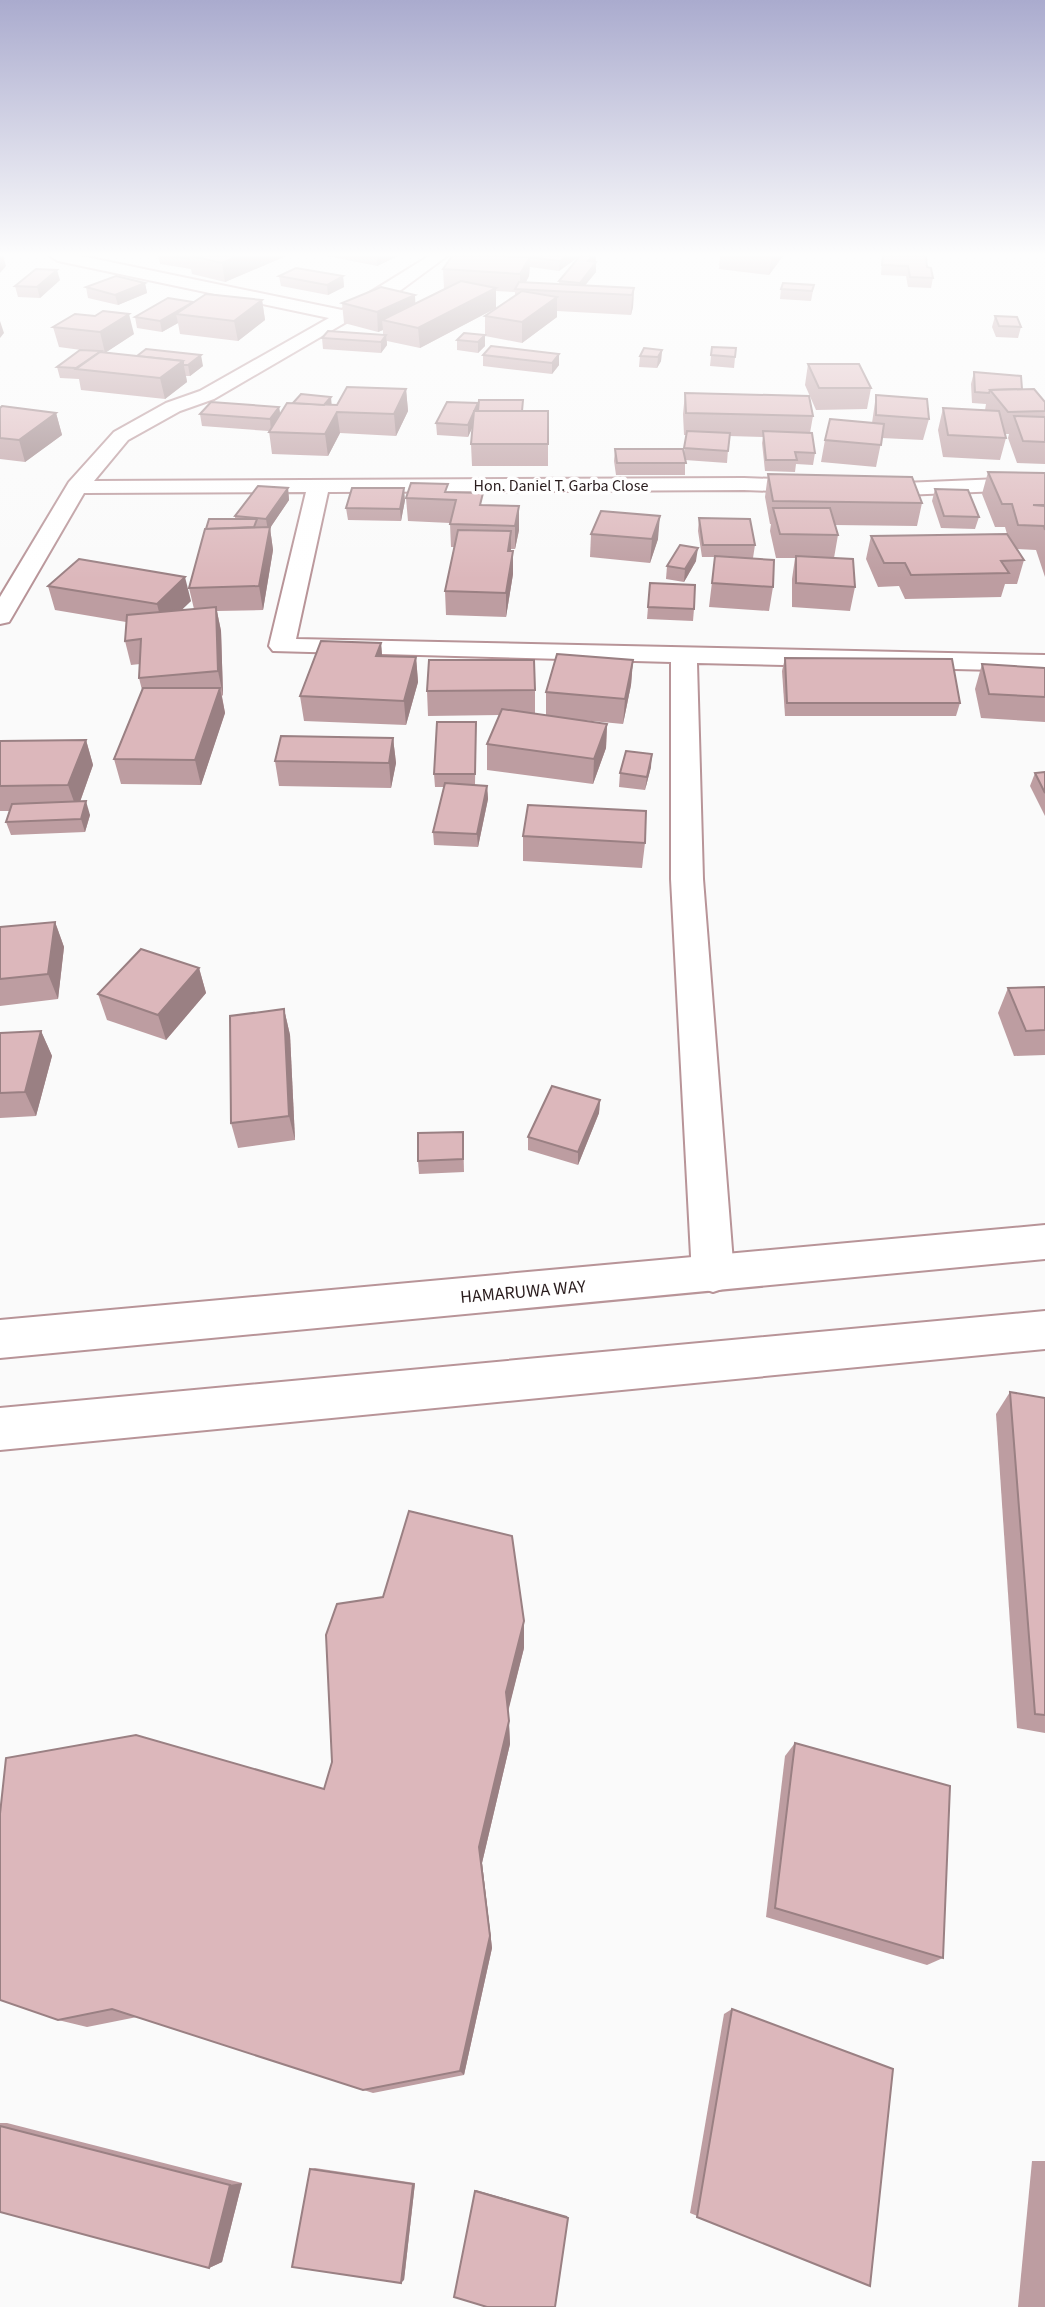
<svg xmlns="http://www.w3.org/2000/svg" width="1045" height="2307" viewBox="0 0 1045 2307" font-family="'Source Sans 3',sans-serif">
<rect width="100%" height="100%" fill="#fafafa"/>
<g fill="none" stroke-linecap="round" stroke-linejoin="round">
<g stroke="#b89498" stroke-width="4">
<path id="minor" d="M50 256H81L342 310 429 256H447L401 290 214 399 180 411 128 440 94 481 744 478 903 483 1045 477V489L903 495 744 490 328 492 296 639 1045 655V671L697 663 703 879 734 1275 728 1287 713 1292 698 1287 692 1275 671 879V662L273 651 269 646 306 492 84 493 12 617 9 622 0 624V597L69 482 114 432 166 403 200 391 329 318 58 261Z"/>
</g>
<g stroke="#b89498" stroke-width="4">
<g id="major">
<path d="M1045 1225V1259L0 1358V1320Z"/>
<path d="M1045 1311V1349L0 1450V1408Z"/>
</g>
</g>
<use href="#minor" fill="#fff" fill-rule="evenodd"/>
<use href="#major" fill="#fff" fill-rule="evenodd"/>
</g>
<g fill="#bd9da1">
<path d="M158 256H286L225 282 192 274 191 269 160 264Z"/>
<path d="M327 256H398L377 266Z"/>
<path d="M521 256V257L577 258 559 271 530 267 529 276 526 282 559 284V281L580 256H596L595 262 596 272 585 285 634 288 633 307 631 315 557 311V317L522 343 485 336V316L515 296V292L496 291V308L420 348 387 341V345L381 353 323 349 322 338 383 334V330L378 332 344 323 342 303H416L445 288H444L443 269Z"/>
<path d="M720 256H783L769 275 719 269Z"/>
<path d="M882 256H926L927 267 933 278 931 288 908 287 906 276 881 275Z"/>
<path d="M279 276H343L344 287 328 295 281 286Z"/>
<path d="M60 280 40 298 18 297 15 286Z"/>
<path d="M145 283 147 293 118 305 88 298 86 287Z"/>
<path d="M814 285 811 301 780 299 781 289Z"/>
<path d="M262 300 265 320 238 341 180 334 178 323 162 332 137 328 135 317 193 302Z"/>
<path d="M995 316 1021 327 1018 338 996 337 992 327Z"/>
<path d="M53 327 134 334 106 352 203 366 190 376H186L187 382 165 399 81 390 79 379 60 378 57 367 81 350 59 347Z"/>
<path d="M485 335V346L478 353 457 350V340Z"/>
<path d="M491 346 559 365 552 374 483 366V355Z"/>
<path d="M712 347 736 348 734 368 710 366Z"/>
<path d="M662 350 661 361 657 368 639 367 640 356Z"/>
<path d="M808 364 871 388 867 409 816 410 805 385Z"/>
<path d="M974 372 1022 389 1045 402V464L1017 463 1008 438 1009 434H1005L1006 438 1000 460 943 457 938 430 943 408 985 410 986 404 972 403 971 384Z"/>
<path d="M406 389 408 411 396 436 340 433 328 456 272 454 269 431 202 426 200 414 279 407 280 414 332 405H337Z"/>
<path d="M685 393 813 416 810 433 815 453 813 465 796 464 795 472 765 471 762 443 763 437 729 436 727 463 685 460V475H616L614 461 615 449 684 453 686 435H684L683 414Z"/>
<path d="M876 395 929 419 923 440 882 438 876 467 821 462 825 440 872 423Z"/>
<path d="M0 408 56 413 62 435 25 462 0 459Z"/>
<path d="M478 410 523 411 548 444V466H472L471 444 473 426 468 437 437 435 436 423Z"/>
<path d="M988 472 1045 473V577L1036 550 1017 549 1024 560 1017 584H1005L1001 597 905 599 899 586 878 587 866 559 871 536 1007 534 1005 527H995L982 494Z"/>
<path d="M768 474 922 503 917 526 835 525 838 535 834 558 855 587 850 611 792 607V579L795 558H776L770 531 771 524H770L765 497Z"/>
<path d="M288 488 289 500 270 528 273 550 263 610 217 611 221 631 223 695 222 696 225 713 201 785 121 784 114 759 142 690 139 678 140 664 131 665 125 641 126 622 55 610 48 586 191 601 181 610 194 609 189 588 235 519V516Z"/>
<path d="M935 489 979 517 975 529 941 528 932 501Z"/>
<path d="M448 492 483 505 519 506V530L515 549H511L513 574 506 617 446 615 445 591 454 547H451L450 523 408 521 406 498Z"/>
<path d="M405 500 401 521 348 520 346 508Z"/>
<path d="M699 518 755 545 753 558 773 587 769 611 709 607 715 557H702L698 531Z"/>
<path d="M591 534 658 539 650 563 590 557Z"/>
<path d="M696 561 684 582 666 579 667 566Z"/>
<path d="M650 583 694 609 693 621 647 619Z"/>
<path d="M381 643 382 656 416 657 418 682 406 725 304 721 300 696Z"/>
<path d="M785 658 960 703 956 716H785L782 671Z"/>
<path d="M633 660 631 685 623 724 581 720 607 724 606 748 593 784 487 770V744L500 715 428 716 427 691 535 690V714L546 715V692Z"/>
<path d="M982 664 1045 668V722L981 718 975 689Z"/>
<path d="M476 722 475 785 487 786 488 799 478 847 434 845 433 832 444 787H435L434 774Z"/>
<path d="M393 738 396 763 391 788 279 786 275 761Z"/>
<path d="M86 740 93 765 80 802 90 815 85 832 11 835 6 822 10 811H0V741Z"/>
<path d="M651 767 645 790 619 787 620 773Z"/>
<path d="M1045 772V816L1030 786 1035 773Z"/>
<path d="M523 836 645 843 642 868 523 861Z"/>
<path d="M55 922 64 947 58 999 0 1006V927Z"/>
<path d="M199 968 206 993 166 1040 107 1020 98 994Z"/>
<path d="M1045 987V1055L1014 1056 998 1013 1008 988Z"/>
<path d="M284 1009 290 1035 295 1140 238 1148 231 1123Z"/>
<path d="M41 1031 52 1056 36 1116 0 1118V1033Z"/>
<path d="M600 1100 599 1113 578 1165 528 1150V1137Z"/>
<path d="M463 1132 464 1172 419 1174 418 1161Z"/>
<path d="M1010 1392 1045 1398V1733L1017 1728 996 1414Z"/>
<path d="M524 1648 508 1710 510 1744 482 1863 492 1948 464 2075 373 2093 137 2017 87 2027 58 2020 324 1789Z"/>
<path d="M795 1743 943 1958 927 1965 766 1917 785 1756Z"/>
<path d="M732 2009 870 2286 690 2213 724 2014Z"/>
<path d="M0 2123H7L242 2183 222 2262 209 2268 0 2212Z"/>
<path d="M1032 2161H1045V2307H1018Z"/>
<path d="M315 2168 415 2183 404 2280 310 2169Z"/>
</g>
<g fill="#9a8083">
<path d="M0 256H3L6 266 0 273Z"/>
<path d="M238 256H286L225 282 222 263Z"/>
<path d="M377 256H398L377 266Z"/>
<path d="M567 256H578L577 258 559 271 560 261Z"/>
<path d="M592 256H596V261L587 271 588 261Z"/>
<path d="M772 256H783L769 275Z"/>
<path d="M530 257 529 276 522 289H520V274Z"/>
<path d="M596 262V272L579 293 580 283Z"/>
<path d="M57 270 60 280 40 298 37 287Z"/>
<path d="M343 276 344 287 328 295 327 285Z"/>
<path d="M145 283 147 293 118 305 115 295Z"/>
<path d="M496 288V308L420 348 418 328Z"/>
<path d="M634 288 633 307 631 315 632 295Z"/>
<path d="M415 295 416 315 382 320 383 330 378 332 377 312Z"/>
<path d="M557 297V317L522 343V322Z"/>
<path d="M262 300 265 320 238 341 234 321Z"/>
<path d="M193 302 176 314 178 323 162 332 160 321Z"/>
<path d="M129 314 134 334 105 353 100 332Z"/>
<path d="M0 321 4 333 0 338Z"/>
<path d="M386 335 387 345 381 353V342Z"/>
<path d="M485 335V346L478 353V342Z"/>
<path d="M662 350 661 361 657 368 658 357Z"/>
<path d="M559 354V365L552 374V363Z"/>
<path d="M201 355 203 366 190 376 188 365Z"/>
<path d="M183 361 187 382 165 399 160 378Z"/>
<path d="M406 389 408 411 396 436 394 414Z"/>
<path d="M331 397 332 408 318 413Z"/>
<path d="M478 403V415L468 437V425Z"/>
<path d="M279 407 281 419 271 431 270 419Z"/>
<path d="M337 412 340 433 328 456 325 434Z"/>
<path d="M56 413 62 435 25 462 19 440Z"/>
<path d="M288 488 289 500 270 528 273 550 263 610 259 586 268 531 266 519Z"/>
<path d="M404 488 405 500 401 521 400 509Z"/>
<path d="M519 506V530L515 549V526Z"/>
<path d="M660 516 658 539 650 563 652 539Z"/>
<path d="M511 531V555L508 551Z"/>
<path d="M698 548 696 561 684 582 685 569Z"/>
<path d="M513 551V574L506 617V593Z"/>
<path d="M185 577 191 601 163 628 157 604Z"/>
<path d="M216 607 221 631 223 695 218 671Z"/>
<path d="M381 643 383 667 376 656Z"/>
<path d="M416 657 418 682 406 725 404 701Z"/>
<path d="M633 660 631 685 623 724 625 699Z"/>
<path d="M220 688 225 713 201 785 195 760Z"/>
<path d="M607 724 606 748 593 784 594 759Z"/>
<path d="M393 738 396 763 391 788 389 763Z"/>
<path d="M86 740 93 765 77 810 68 785Z"/>
<path d="M652 754 651 767 645 790 647 777Z"/>
<path d="M487 786 488 799 478 847 477 834Z"/>
<path d="M86 801 90 815 85 832 81 819Z"/>
<path d="M55 922 64 947 58 999 48 974Z"/>
<path d="M199 968 206 993 166 1040 158 1015Z"/>
<path d="M284 1009 290 1035 295 1140 289 1116Z"/>
<path d="M41 1031 52 1056 36 1116 25 1092Z"/>
<path d="M600 1100 599 1113 578 1165V1152Z"/>
<path d="M524 1621V1648L507 1716 506 1692Z"/>
<path d="M509 1721 510 1744 482 1863 492 1948 464 2075 460 2071 479 1847Z"/>
<path d="M242 2183 222 2262 209 2268 230 2185Z"/>
<path d="M415 2183 404 2280 401 2283 413 2184Z"/>
<path d="M476 2190 567 2216 568 2218 475 2191Z"/>
</g>
<g fill="#dcb7bb" stroke="#9a8083" stroke-width="2">
<path d="M171 256H189V259Z"/>
<path d="M192 256H238L222 263Z"/>
<path d="M452 256H504L530 257 520 274 443 269Z"/>
<path d="M528 256H567L560 261 527 257Z"/>
<path d="M580 256H592L588 261 596 262 580 283 559 281Z"/>
<path d="M883 256H926L927 267 931 268 933 278 910 277 908 266 882 265Z"/>
<path d="M296 268 343 276 327 285 279 276Z"/>
<path d="M36 269 57 270 37 287 15 286Z"/>
<path d="M116 276 145 283 115 295 86 287Z"/>
<path d="M461 281 496 288 418 328 382 320Z"/>
<path d="M519 282 634 288 632 295 515 289Z"/>
<path d="M783 283 814 285 812 291 781 289Z"/>
<path d="M381 287 415 295 377 312 342 303Z"/>
<path d="M522 291 557 297 522 322 485 316Z"/>
<path d="M206 294 262 300 234 321 176 314Z"/>
<path d="M168 298 193 302 160 321 135 317Z"/>
<path d="M103 311 129 314 100 332 53 327 75 314 95 316Z"/>
<path d="M995 316 1017 317 1021 327 999 326Z"/>
<path d="M328 331 386 335 381 342 322 338Z"/>
<path d="M464 333 485 335 478 342 457 340Z"/>
<path d="M491 346 559 354 552 363 483 355Z"/>
<path d="M712 347 736 348 735 357 711 355Z"/>
<path d="M644 348 662 350 658 357 640 356Z"/>
<path d="M146 349 201 355 188 365H183V361L137 356Z"/>
<path d="M80 350 101 351 76 368 57 367Z"/>
<path d="M100 352 183 361 160 378 76 369Z"/>
<path d="M808 364H859L871 388H819Z"/>
<path d="M974 372 1021 376 1022 389 990 390 989 393 975 392Z"/>
<path d="M347 387 406 389 394 414 337 412 325 434 269 432 287 403 337 405Z"/>
<path d="M1034 389 1045 402V411L1008 412 990 390Z"/>
<path d="M685 393 809 396 813 416 686 413Z"/>
<path d="M301 394 331 397 324 405 293 403Z"/>
<path d="M876 395 927 399 929 419 876 415Z"/>
<path d="M479 400H523L522 411H478Z"/>
<path d="M211 402 279 407 270 419 200 414Z"/>
<path d="M447 402 478 403 468 425 436 423Z"/>
<path d="M2 406 56 413 19 440 0 438V408Z"/>
<path d="M943 408 999 411 1006 438 948 435Z"/>
<path d="M474 411H548V444H471Z"/>
<path d="M1014 416 1045 417V442L1023 441Z"/>
<path d="M830 419 884 424 881 445 825 440Z"/>
<path d="M687 431 730 433 728 451 684 448Z"/>
<path d="M763 431 812 433 815 453 795 452 797 460H766Z"/>
<path d="M615 449H683L686 463H617Z"/>
<path d="M988 472 1045 473V505H1033L1045 506V530L1044 526 1018 525 1012 504H1002Z"/>
<path d="M768 474 912 477 922 503 773 501Z"/>
<path d="M411 483 448 484 445 492 483 493 480 505 519 506 515 526 450 524 456 500 406 498Z"/>
<path d="M258 486 288 488 266 519 235 516Z"/>
<path d="M352 488H404L400 509 346 508Z"/>
<path d="M935 489 968 490 979 517 944 516Z"/>
<path d="M773 508H830L838 535 780 534Z"/>
<path d="M601 511 660 516 652 539 591 534Z"/>
<path d="M699 518 750 519 755 545H703Z"/>
<path d="M209 519H257L254 527 206 529Z"/>
<path d="M270 527 259 586 189 588 205 529Z"/>
<path d="M458 530 511 531 508 551H513L506 593 445 591Z"/>
<path d="M1007 534 1024 560 1001 561 1009 573 911 575 905 563H884L871 536Z"/>
<path d="M680 545 698 548 685 569 667 566Z"/>
<path d="M715 556 774 560 773 587 712 583Z"/>
<path d="M796 556 853 559 855 587 796 583Z"/>
<path d="M79 559 185 577 157 604 48 586Z"/>
<path d="M650 583 695 585 694 609 648 607Z"/>
<path d="M216 607 218 671 139 678 141 639 125 641 127 615Z"/>
<path d="M321 641 381 643 376 656 416 657 404 701 300 696Z"/>
<path d="M557 654 633 660 625 699 546 692Z"/>
<path d="M785 658 952 659 960 703H787Z"/>
<path d="M429 660H534L535 690 427 691Z"/>
<path d="M982 664 1045 668V697L989 694Z"/>
<path d="M143 688H220L195 760 114 759Z"/>
<path d="M502 709 607 724 594 759 487 744Z"/>
<path d="M437 722H476L475 774H434Z"/>
<path d="M281 736 393 738 389 763 275 761Z"/>
<path d="M86 740 68 785 0 786V741Z"/>
<path d="M626 751 652 754 647 777 620 773Z"/>
<path d="M1045 772V793L1035 773Z"/>
<path d="M445 783 487 786 477 834 433 832Z"/>
<path d="M86 801 81 819 6 822 12 804Z"/>
<path d="M528 805 646 811 645 843 523 836Z"/>
<path d="M55 922 48 974 0 979V927Z"/>
<path d="M141 949 199 968 158 1015 98 994Z"/>
<path d="M1045 987V1030L1026 1031 1008 988Z"/>
<path d="M284 1009 289 1116 231 1123 230 1016Z"/>
<path d="M41 1031 25 1092 0 1093V1033Z"/>
<path d="M552 1086 600 1100 578 1152 528 1137Z"/>
<path d="M463 1132V1159L418 1161V1133Z"/>
<path d="M1010 1392 1045 1398V1715L1035 1714Z"/>
<path d="M409 1511 512 1536 524 1621 506 1692 509 1721 479 1847 490 1936 460 2071 363 2090 112 2009 58 2020 0 2000V1814L6 1758 136 1735 324 1789 332 1762 326 1635 337 1604 383 1597Z"/>
<path d="M795 1743 950 1786 943 1958 775 1908Z"/>
<path d="M732 2009 893 2069 870 2286 697 2217Z"/>
<path d="M0 2126 230 2185 209 2268 0 2212Z"/>
<path d="M310 2169 413 2184 401 2283 292 2267Z"/>
<path d="M475 2191 568 2218 555 2307H487L454 2297Z"/>
</g>
<linearGradient id="sky" x2="0" y2="1"><stop stop-color="#aaabce"/><stop offset="0.44" stop-color="#fdfdfd"/><stop offset="1" stop-color="#fdfdfd" stop-opacity="0"/></linearGradient>
<rect width="1045" height="579" fill="url(#sky)"/>
<g text-anchor="middle" dominant-baseline="central" stroke-width="7" stroke-linejoin="round" paint-order="stroke">
<g font-size="16" fill="#2a1d1e" stroke="#fff">
<text x="561" y="486">Hon. Daniel T. Garba Close</text>
</g>
<g font-size="18" fill="#2a1d1e" stroke="#fff">
<text transform="translate(523 1292) rotate(-5)">HAMARUWA WAY</text>
</g>
</g>
</svg>
